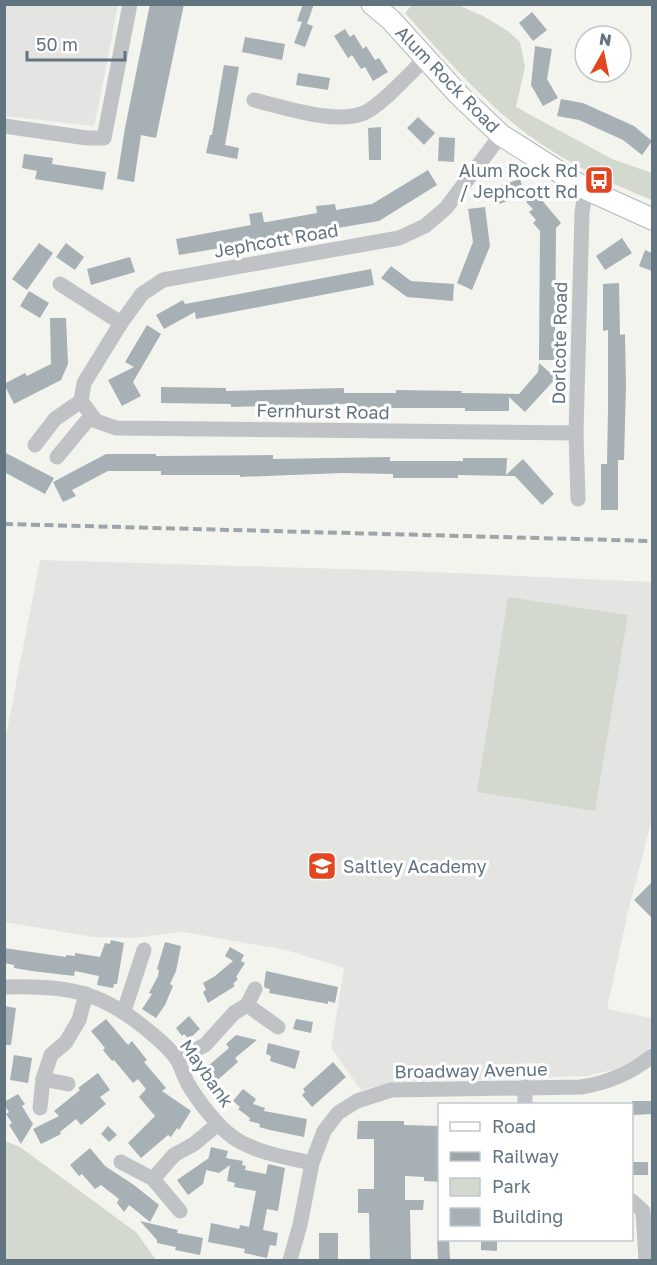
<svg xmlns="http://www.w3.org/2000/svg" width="657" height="1265" viewBox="0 0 657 1265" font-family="'Golos Text',sans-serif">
<rect width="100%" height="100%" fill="#f4f4ef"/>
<g fill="#e4e5e3">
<path d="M5 4 118 5 95 123 93 126 5 116Z"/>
<path d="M40 560 410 571 652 582V819L628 912 607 1009 652 1018V1045L641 1056 617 1069 586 1076 397 1082 361 1090 331 1048 344 968 286 950 183 932 132 938 92 937 5 922V741Z"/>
</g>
<g fill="#d3d9cf">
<path d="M412 5H458L483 16 508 31 520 42 525 67 516 107 612 159 652 173V200C617 186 581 170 549 149 493 114 449 62 405 13Z"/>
<path d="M508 597 628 615 595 811 477 792Z"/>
<path d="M5 1141 20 1147 137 1233 156 1260H5Z"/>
</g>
<g fill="#a7b0b4">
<path d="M150 4H184L156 138 141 135 134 182 117 179 125 128Z"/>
<path d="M303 4H314L307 24 313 26 305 47 294 43 302 22 297 21Z"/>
<path d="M532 12 547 30 533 41 519 23Z"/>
<path d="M345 29 350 37 354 34 363 49 366 46 375 60 379 58 388 72 373 81 365 67 361 69 352 55 348 58 334 36Z"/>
<path d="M245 37 285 44 282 60 242 52Z"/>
<path d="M535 46 552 49 547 79 558 98 543 106 531 85Z"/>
<path d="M224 65 239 67 225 145 239 148 237 159 206 153 210 135H212Z"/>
<path d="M298 73 330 78 328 90 296 85Z"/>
<path d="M561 99 583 103 634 126 652 141 642 155 623 140 579 120 557 116Z"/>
<path d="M418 117 435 133 424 145 407 128Z"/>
<path d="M381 127V160H369L368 128Z"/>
<path d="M439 137 455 138 454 162 438 161Z"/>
<path d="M24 154 53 158 52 164 106 172 103 190 35 179 37 171 22 168Z"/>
<path d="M428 170 437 185 379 221 179 255 176 239 251 225 249 214 262 212 264 222H267L317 213 316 206 335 204 336 210 372 204Z"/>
<path d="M520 179 525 195 496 205 490 189Z"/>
<path d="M536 193 561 223 556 228 555 360H539L540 231 533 223 536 220 529 212 533 209 526 202Z"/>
<path d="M485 207 490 246 472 290 457 283 473 242 468 209Z"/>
<path d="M622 238 632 253 605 270 596 256Z"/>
<path d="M39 243 53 253 27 290 12 279Z"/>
<path d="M66 243 84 257 75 270 56 257Z"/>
<path d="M645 250 652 253V271L639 266Z"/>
<path d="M130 257 135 272 91 285 87 269Z"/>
<path d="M391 266 411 281 454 284 453 301 407 297 381 278Z"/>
<path d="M371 269 374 285 196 319 195 312 164 329 156 315 183 300 185 304Z"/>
<path d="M619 283 620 335 625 334 626 386 624 460H618V510H601V464H607L608 409V330L603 331V284Z"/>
<path d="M29 291 49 303 40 318 20 306Z"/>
<path d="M50 318H66L68 364 64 373 61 380 14 404 4 384 25 373 27 376 51 364Z"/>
<path d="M147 325 161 334 133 382 141 396 122 406 108 380 134 367 125 362Z"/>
<path d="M539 363 556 378 525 412 509 397V411H465V408H348V404L231 407V404L161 403V387L226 388V391L344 388V393H396V390L462 391 461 393 519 394 538 372Z"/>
<path d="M4 452 54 478 45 494 4 472Z"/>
<path d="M106 454H156V456L273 455V459L390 457V461H463V458H507L506 475 523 459 554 494 542 505 515 476 458 475V478H393V474L342 473 240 477V475H161V471H108L72 490 76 496 63 502 53 482Z"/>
<path d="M652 882V918L634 900Z"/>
<path d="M111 940 124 943 117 984H114L113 988 97 985 99 976 75 971 74 976 32 971 14 968V965L4 963V948L66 957V955L75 956V953L100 957 105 943 110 944Z"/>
<path d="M165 942 181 946 176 971 170 984 173 986 165 1005 156 1018 142 1009 152 994 149 993 158 976 159 970 157 969Z"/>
<path d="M230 947 244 955 241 961 245 963 236 977 238 979 233 984 235 986 208 1003 203 992 206 990 203 983 215 976 233 961 225 956Z"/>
<path d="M266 971 338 987 335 1003 328 1001V1004L269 993 270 989 265 988 264 985Z"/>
<path d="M4 1006 16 1008 11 1045H4Z"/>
<path d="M189 1016 200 1029 189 1039 184 1034 182 1036 176 1028Z"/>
<path d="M106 1019 128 1045 132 1041 147 1060 144 1062 166 1088 162 1091 191 1111 179 1130 177 1128 171 1137 168 1135 141 1158 128 1143 155 1116 139 1097 146 1089 138 1079 133 1083 114 1060 112 1061 103 1050 105 1048 91 1031Z"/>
<path d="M296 1019 313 1022 311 1033 293 1029Z"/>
<path d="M236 1035 257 1040 235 1058 238 1062 212 1085 201 1072 229 1048 226 1044Z"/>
<path d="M268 1043 300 1051 295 1069 270 1061 271 1056 266 1054Z"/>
<path d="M14 1055 32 1058 28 1083 10 1080Z"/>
<path d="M333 1062 346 1077 312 1107 302 1095 305 1092 303 1089Z"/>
<path d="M98 1073 110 1090 100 1097 106 1104 81 1125 76 1119 60 1132 61 1134 41 1144 33 1129 59 1116 54 1111 80 1090 78 1088Z"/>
<path d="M243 1089 256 1099 253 1104 265 1108 264 1111 307 1119 304 1137 270 1130 259 1127 260 1124 249 1121 250 1118 238 1109 240 1107 233 1101Z"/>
<path d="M18 1094 25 1104 22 1106 33 1124 21 1144 9 1125 12 1123 6 1114 9 1112 4 1105V1102Z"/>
<path d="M632 1101H652V1114L632 1115Z"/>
<path d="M358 1121H404V1125L440 1126V1182L424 1181V1177L405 1176V1200H424L423 1210H410L411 1260H370L369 1213H358V1189H374V1139H357Z"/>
<path d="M108 1126 117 1135 109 1142 101 1134Z"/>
<path d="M211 1147 228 1151 226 1158 243 1161 242 1165 246 1166 245 1170 266 1174 268 1164 285 1168 278 1211 267 1209 263 1230 278 1233 276 1246 270 1245 267 1258 244 1253 245 1249 208 1242 211 1223 239 1229 240 1225 249 1227 256 1191 234 1187 235 1183 227 1181 230 1165 219 1173 206 1170Z"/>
<path d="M90 1148 105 1166 134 1185 159 1205 150 1222 129 1205 124 1212 117 1203 119 1199 101 1185 95 1189 82 1174 79 1176 70 1165Z"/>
<path d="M209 1158 203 1184 188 1195 177 1180Z"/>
<rect x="632" y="1162" width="16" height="13"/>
<path d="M140 1221 178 1230 177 1233 203 1238 200 1255 175 1250 176 1247 157 1243V1240Z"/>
<rect x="319" y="1233" width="19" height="27"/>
<path d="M437 1239H449L450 1260H438Z"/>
<path d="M481 1239H497V1251L481 1250Z"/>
</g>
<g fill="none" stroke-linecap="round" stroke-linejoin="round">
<g stroke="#b1b7bb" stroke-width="23">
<path id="secondary" d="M372 4 391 20 458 94 501 135 586 189 652 219"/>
</g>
<g stroke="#bfc3c6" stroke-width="15">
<path d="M254 100C284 107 335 125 364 113 383 104 410 73 427 57"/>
<path d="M4 126 87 138H104L130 4"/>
<path d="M60 284 121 323"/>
<path d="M81 401 84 383 121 323 142 294 163 280 399 238 425 226 446 208 501 135"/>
<path d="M81 401 96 421 116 428 576 433"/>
<path d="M35 445 55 419 81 401"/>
<path d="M57 457 91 416"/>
<path d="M578 499 576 433 582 212 586 189"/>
<path d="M4 987C65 986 97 989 145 1028 156 1037 171 1049 178 1061 181 1068 184 1075 187 1082 197 1100 217 1126 234 1138 257 1153 285 1157 312 1163"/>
<path d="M247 1005 278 1027"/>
<path d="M124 1011 144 950"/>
<path d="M177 1059 205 1045 234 1013 247 1005 255 989"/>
<path d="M43 1079 68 1084"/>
<path d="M525 1104V1087"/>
<path d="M40 1108 43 1079 51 1055 66 1042 79 1020 86 994"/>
<path d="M121 1162 153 1179 174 1155 194 1144 218 1124"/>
<path d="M153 1179 180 1211"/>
<path d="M632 1201 643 1211 646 1260"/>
<path d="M290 1260 300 1225 312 1163 324 1131 338 1113 357 1101 391 1090 581 1087C608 1083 631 1073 652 1056"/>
</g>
<use href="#secondary" stroke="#fff" stroke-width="21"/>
<path stroke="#9ea5aa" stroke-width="4" stroke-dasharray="9 4.5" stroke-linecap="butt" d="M4 524 652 541"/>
</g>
<defs>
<g id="bus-square" transform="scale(1.5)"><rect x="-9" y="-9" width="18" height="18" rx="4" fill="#e24721" stroke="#fff"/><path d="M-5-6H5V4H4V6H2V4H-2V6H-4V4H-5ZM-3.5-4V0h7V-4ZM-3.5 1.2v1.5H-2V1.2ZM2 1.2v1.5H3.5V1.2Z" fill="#fff"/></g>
<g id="school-square" transform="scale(1.5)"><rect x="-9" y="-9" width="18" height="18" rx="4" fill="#e24721" stroke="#fff"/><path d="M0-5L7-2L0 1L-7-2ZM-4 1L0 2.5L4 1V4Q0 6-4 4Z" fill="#fff"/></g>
</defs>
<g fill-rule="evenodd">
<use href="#bus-square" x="599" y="180"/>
<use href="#school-square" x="322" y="866"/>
</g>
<g text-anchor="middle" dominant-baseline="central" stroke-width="6" stroke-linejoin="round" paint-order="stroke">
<g font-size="18" fill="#637481" stroke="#fff">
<text transform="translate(448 79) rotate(46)">Alum Rock Road</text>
<text transform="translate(276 240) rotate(-10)">Jephcott Road</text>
<text transform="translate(559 343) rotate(-89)">Dorlcote Road</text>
<text transform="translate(323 411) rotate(1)">Fernhurst Road</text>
<text transform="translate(471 1070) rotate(-1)">Broadway Avenue</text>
<text transform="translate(207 1073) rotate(55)">Maybank</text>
</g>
<g font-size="18" fill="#637481" stroke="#fff" text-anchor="end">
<text x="578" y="170">Alum Rock Rd<tspan x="578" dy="21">/ Jephcott Rd</tspan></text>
<text x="343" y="866" text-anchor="start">Saltley Academy</text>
</g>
</g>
<rect width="657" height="1265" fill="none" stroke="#637481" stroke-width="12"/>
<rect x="438" y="1103" width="195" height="138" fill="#ffffff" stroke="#c1c7cd" stroke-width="1.5"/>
<rect x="450" y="1122" width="30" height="9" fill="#ffffff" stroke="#c1c7cd" stroke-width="1.5"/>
<text x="492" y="1133" font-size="18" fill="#637481">Road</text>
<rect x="450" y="1152" width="30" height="9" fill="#9ea5aa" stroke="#c1c7cd" stroke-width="1.5"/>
<text x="492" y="1163" font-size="18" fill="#637481">Railway</text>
<rect x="450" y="1178" width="30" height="18" fill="#d3d9cf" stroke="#c1c7cd" stroke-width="1.5"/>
<text x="492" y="1193" font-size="18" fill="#637481">Park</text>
<rect x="450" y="1208" width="30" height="18" fill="#a7b0b4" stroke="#c1c7cd" stroke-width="1.5"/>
<text x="492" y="1223" font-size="18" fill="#637481">Building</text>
<g transform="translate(603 54) rotate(9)"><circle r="28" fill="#ffffff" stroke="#c1c7cd" stroke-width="1.5"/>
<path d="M0-4.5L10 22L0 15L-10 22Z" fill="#e24721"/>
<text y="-9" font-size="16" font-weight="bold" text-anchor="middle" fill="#637481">N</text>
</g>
<path d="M27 51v9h98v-9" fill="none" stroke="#637481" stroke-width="3"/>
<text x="36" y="51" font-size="18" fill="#637481" stroke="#ffffff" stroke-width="4.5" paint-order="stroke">50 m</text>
</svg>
